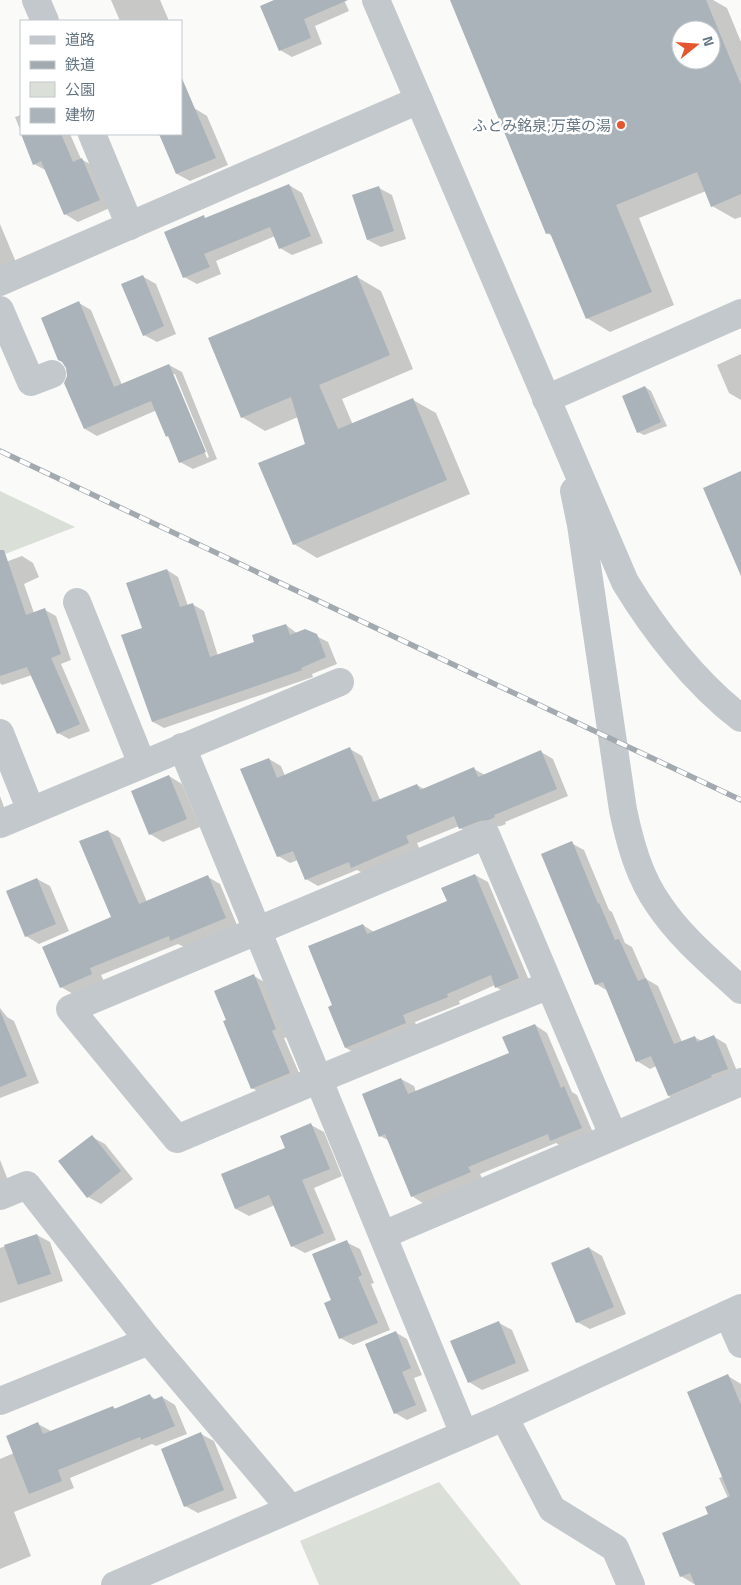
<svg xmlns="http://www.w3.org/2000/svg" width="741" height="1585" viewBox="0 0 741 1585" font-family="'Titillium Web','Noto Sans JP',sans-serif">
<rect width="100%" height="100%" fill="#fafaf8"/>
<g fill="#dadfd7">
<path d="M0 491 75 527 0 556Z"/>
<path d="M439 1482 521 1585H319L300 1541Z"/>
</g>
<g fill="#0003" fill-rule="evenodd">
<path d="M111 0H160L169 21H120Z"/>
<path d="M277 0H344L349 11 315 26 322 44 292 57 280 50Z"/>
<path d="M451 0H713L727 8 741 42V217L735 219 712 206 706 191 639 218 674 305 610 332 587 318 552 236 547 233ZM681 30H711V60H681Z"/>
<path d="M194 108 207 116 228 165 190 181 177 174 160 134H181Z"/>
<path d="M21 115V132L15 117Z"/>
<path d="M22 134H70L81 159 95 167 112 207 78 222 65 214 47 171 34 164Z"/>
<path d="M289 185 302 193 323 243 292 255 280 248 275 236 216 261 221 274 197 284 184 277 203 217 207 219Z"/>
<path d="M379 188 392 195 406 239 381 247 368 240Z"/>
<path d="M0 224 18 267 0 275Z"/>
<path d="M142 276 156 284 176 334 157 342 144 335Z"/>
<path d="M357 277 381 291 413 369 342 399 353 425 413 400 436 413 470 494 317 558 294 544 306 444 298 417 265 431 242 417Z"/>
<path d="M79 303 91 310 122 385 169 365 182 372 217 459 193 469 180 462 157 410 97 436 85 429 69 376ZM172 374H175L209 457 207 458Z"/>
<path d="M741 354V400L729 393 717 365Z"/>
<path d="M645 387 651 391 667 426 644 435 638 432Z"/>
<path d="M22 556 33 563 39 577 24 584 34 613 45 610 56 616 71 660 61 664 90 731 69 739 58 733 32 675 2 685 0 683V564Z"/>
<path d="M167 570 178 577 188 606 192 604 204 611 218 656 256 643 286 625 298 634 316 636 328 642 337 664 312 674 313 677 164 728 153 722 143 628Z"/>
<path d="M350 749 362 756 380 800 417 785 424 789 474 769 485 775 541 752 553 759 568 796 505 822 506 824 501 826 493 827 473 835 460 828 459 826 417 843 420 850 365 874 357 870 318 886 306 879 298 860 290 863 278 856 269 759 281 766 285 776Z"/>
<path d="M169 776 182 784 200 827 163 842 150 834Z"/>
<path d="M0 796 5 810 0 812Z"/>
<path d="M108 831 120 838 147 902 208 877 220 884 237 925 184 947 178 944 101 975 104 981 73 994 61 987 113 917Z"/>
<path d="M571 843 584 850 609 910 612 912 625 943 632 947 646 979 658 986 682 1042 694 1037 702 1041 713 1036 726 1044 739 1076 681 1103 669 1096 656 1066 650 1069 637 1061 608 991 596 984Z"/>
<path d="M475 875 488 882 531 985 509 995 496 987 495 985 459 1001 460 1004 415 1022 418 1030 359 1055 346 1048 330 1007 333 1006 363 925 374 932 448 901Z"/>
<path d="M37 879 50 886 69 931 39 944 26 936Z"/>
<path d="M254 976 266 983 288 1037 284 1038 302 1080 265 1095 252 1088 228 1021Z"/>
<path d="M0 1008 7 1017 14 1021 39 1083 0 1098Z"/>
<path d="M535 1025 547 1033 572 1092 577 1095 594 1135 564 1148 556 1143 480 1174 483 1180 424 1204 412 1196 388 1140 380 1136 401 1079 414 1086 416 1092 511 1053Z"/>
<path d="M311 1125 324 1132 342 1176 314 1188 336 1240 305 1253 292 1246 275 1205 249 1216 236 1209 222 1175 287 1148Z"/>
<path d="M92 1137 105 1144 133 1179 101 1204 88 1197Z"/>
<path d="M0 1160 8 1180 0 1183Z"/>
<path d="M37 1235 50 1242 63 1281 0 1303V1248Z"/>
<path d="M346 1242 360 1249 374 1283 371 1284 390 1330 353 1345 340 1338 333 1300Z"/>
<path d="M589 1248 602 1256 626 1314 590 1329 577 1322Z"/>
<path d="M499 1323 512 1330 529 1371 482 1390 469 1382Z"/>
<path d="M395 1332 407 1339 422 1375 414 1378 427 1411 407 1420 395 1413Z"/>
<path d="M728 1376 741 1384V1585H697L696 1583 694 1584 681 1576 709 1515 728 1498 719 1478 724 1476Z"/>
<path d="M150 1396 157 1400 162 1397 175 1405 187 1434 156 1446 152 1444 70 1478 74 1488 14 1512 31 1556 0 1569V1459L14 1453 38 1424 51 1431 113 1407 117 1410Z"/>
<path d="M201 1434 214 1441 237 1498 198 1513 185 1506Z"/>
</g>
<g fill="#aab3b9" fill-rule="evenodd">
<path d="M274 0H348L304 19 311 38 279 51 260 6Z"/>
<path d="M450 0H706L741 85V194L711 207 697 172 616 205 652 292 586 319 550 233 546 234ZM681 30H711V60H681Z"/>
<path d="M181 76 216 158 176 174 159 134H181Z"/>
<path d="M21 134H61L73 162 82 158 100 200 64 215 41 161 33 165Z"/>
<path d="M289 184 311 236 279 249 270 227 204 254 210 267 183 278 164 232 204 215 205 218Z"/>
<path d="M379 186 394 231 367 240 352 195Z"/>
<path d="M143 275 164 326 143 336 121 284Z"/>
<path d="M357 275 390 355 319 385 338 429 413 398 447 480 293 545 258 463 305 444 291 397 241 418 208 338Z"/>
<path d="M79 301 114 387 169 364 206 452 179 463 168 436 166 437 151 401 84 429 64 383 67 376 66 368 62 362 58 360 41 318Z"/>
<path d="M645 386 661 422 637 433 622 396Z"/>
<path d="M741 471V576L703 488Z"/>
<path d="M0 550H4L26 615 45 608 61 654 51 658 80 724 57 734 27 667 0 676Z"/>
<path d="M167 569 180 607 193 603 210 657 254 642 252 635 286 624 290 635 305 629 317 634 326 657 301 668 302 670 152 722 121 635 142 628 126 583Z"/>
<path d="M350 747 373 802 417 784 420 790 474 767 478 777 541 750 557 789 494 815 495 817 489 820 480 821 459 829 454 816 406 836 409 843 351 868 349 862 305 880 293 851 277 857 240 769 269 758 277 778Z"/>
<path d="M169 775 187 819 149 835 131 791Z"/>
<path d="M108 830 139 904 208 875 226 918 170 941 169 936 90 968 92 974 60 988 42 947 111 917 79 841Z"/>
<path d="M572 841 598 904 599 903 615 940 619 939 638 981 646 978 674 1044 695 1036 697 1042 714 1035 728 1069 711 1075 712 1077 668 1096 651 1056 636 1062 603 982 595 985 541 854Z"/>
<path d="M475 874 519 978 495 988 491 975 447 994 448 997 403 1015 406 1023 345 1048 328 1007 332 1005 308 946 363 924 367 934 447 901 441 888Z"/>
<path d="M37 878 56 924 25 937 6 891Z"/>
<path d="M254 974 276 1029 272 1031 290 1073 251 1089 223 1021 226 1020 214 991Z"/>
<path d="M0 1011 27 1076 0 1087Z"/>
<path d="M535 1024 561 1088 564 1086 582 1128 550 1141 548 1134 468 1167 471 1172 411 1197 385 1134 379 1137 362 1094 401 1078 408 1094 509 1053 502 1037Z"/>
<path d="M311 1123 330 1169 302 1180 324 1233 291 1247 269 1195 235 1209 221 1174 285 1148 280 1136Z"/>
<path d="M92 1135 121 1171 87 1198 58 1161Z"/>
<path d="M37 1234 51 1274 18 1285 4 1245Z"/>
<path d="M347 1240 362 1275 358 1277 378 1323 339 1339 324 1303 331 1300 312 1254Z"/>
<path d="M589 1247 614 1307 576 1323 551 1263Z"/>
<path d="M499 1321 516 1363 468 1383 450 1341Z"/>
<path d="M396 1331 411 1368 402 1372 416 1405 394 1414 365 1344Z"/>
<path d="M728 1374 741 1405V1585H695L690 1573 680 1577 662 1533 708 1514 705 1507 730 1496 687 1392Z"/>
<path d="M150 1394 153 1400 162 1396 175 1426 141 1440 140 1437 58 1470 62 1481 29 1494 6 1436 38 1422 43 1434 113 1406 114 1409Z"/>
<path d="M201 1432 224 1490 184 1507 161 1449Z"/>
</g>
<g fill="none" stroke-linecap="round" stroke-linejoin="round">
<g stroke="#c3c8cc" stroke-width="28">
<path d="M36 0 45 21"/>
<path d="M376 0 625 582C654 630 696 684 741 718"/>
<path d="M92 134 130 226"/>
<path d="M0 282 419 100"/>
<path d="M0 310 31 382 52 374"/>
<path d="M546 399 741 313"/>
<path d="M574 491 581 525 623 810C630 843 639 877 659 905 681 938 713 964 741 990"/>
<path d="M77 602 142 764"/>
<path d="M0 733 31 811"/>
<path d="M182 747 464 1434"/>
<path d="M0 824 340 682"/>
<path d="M549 985 319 1079 177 1139 70 1009 486 835 613 1135"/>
<path d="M0 1196 27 1185 149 1341 290 1508"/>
<path d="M383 1235 741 1082"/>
<path d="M728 1314 741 1344"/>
<path d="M0 1401 149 1341"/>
<path d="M504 1417 552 1509 615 1548 631 1585"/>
<path d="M115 1585 504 1417 741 1308"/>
</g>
<g stroke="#a2aab0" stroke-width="5.5">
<path id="rail" d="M0 451 741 800"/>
</g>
<use href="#rail" stroke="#fff" stroke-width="4" stroke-dasharray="11" stroke-linecap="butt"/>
</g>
<circle fill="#e4572e" stroke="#fff" stroke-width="2" cx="621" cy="125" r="5"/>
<g text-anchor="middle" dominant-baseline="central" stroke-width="5" stroke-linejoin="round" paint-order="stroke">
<g font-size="15" fill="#657683" stroke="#fff" text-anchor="end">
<text x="611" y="125">ふとみ銘泉;万葉の湯</text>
</g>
</g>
<rect x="20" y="20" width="162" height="115" fill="#ffffff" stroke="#c1c8cd"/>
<rect x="30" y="36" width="25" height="8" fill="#c3c8cc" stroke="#c1c8cd"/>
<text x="65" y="45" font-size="15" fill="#657683">道路</text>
<rect x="30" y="61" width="25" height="8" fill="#a2aab0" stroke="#c1c8cd"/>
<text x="65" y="70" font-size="15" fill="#657683">鉄道</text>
<rect x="30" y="82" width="25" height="15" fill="#dadfd7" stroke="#c1c8cd"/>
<text x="65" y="95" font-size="15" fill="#657683">公園</text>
<rect x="30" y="108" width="25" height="15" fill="#aab3b9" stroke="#c1c8cd"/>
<text x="65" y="120" font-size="15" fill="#657683">建物</text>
<g transform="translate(696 45) rotate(73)"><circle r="24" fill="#ffffff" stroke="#c1c8cd"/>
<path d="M0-4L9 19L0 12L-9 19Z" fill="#e4572e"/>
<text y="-8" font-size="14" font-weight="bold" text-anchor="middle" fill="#657683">N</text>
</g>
</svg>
